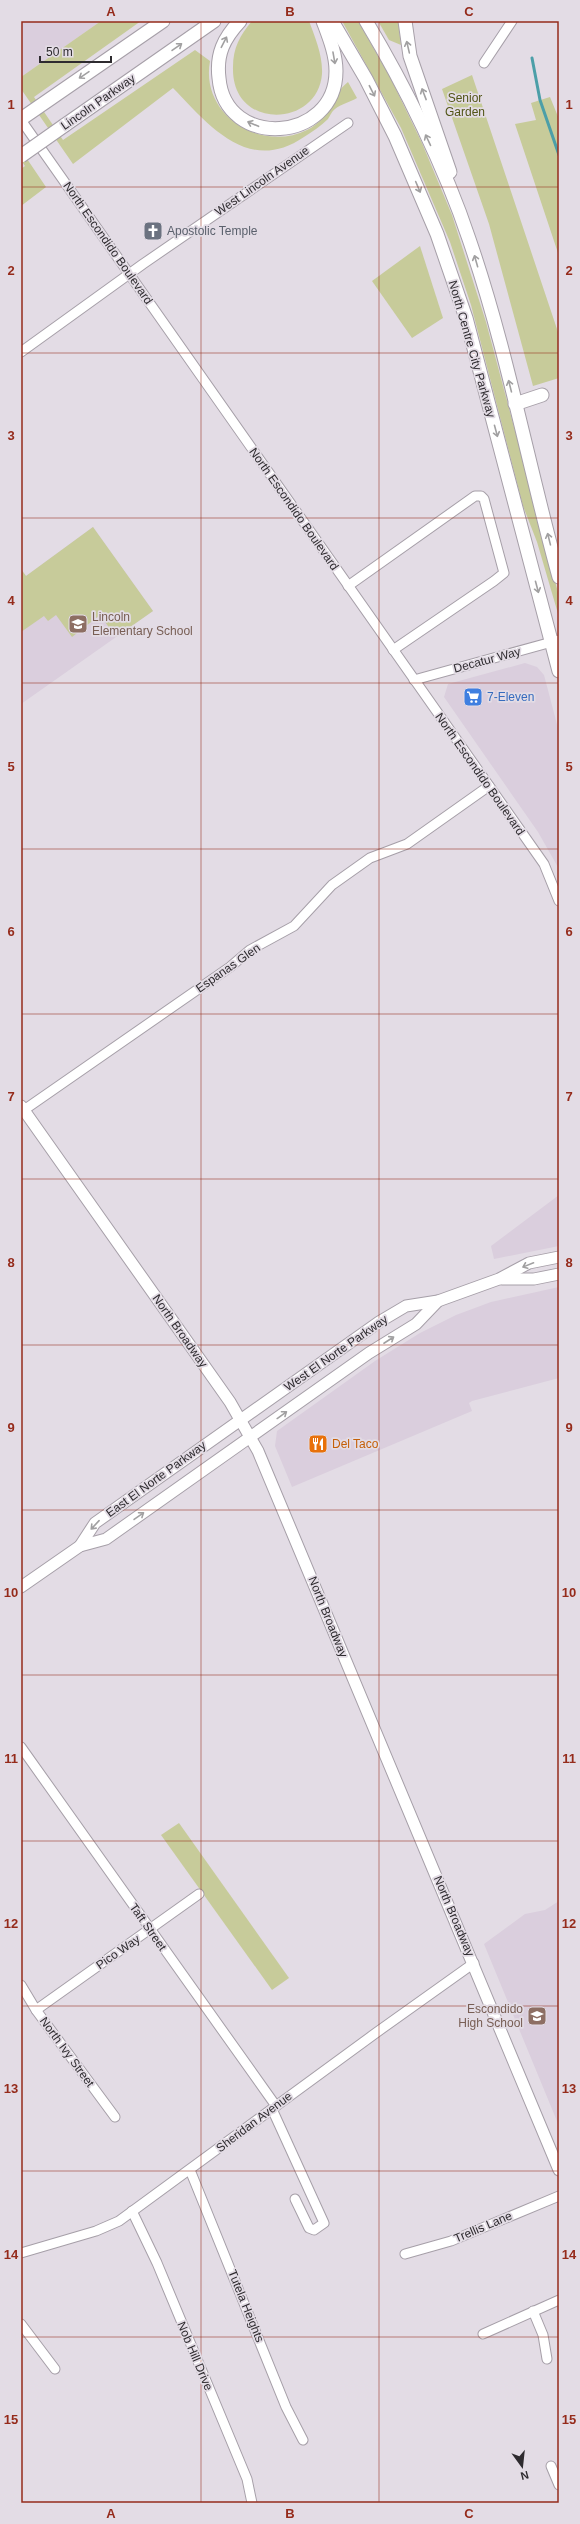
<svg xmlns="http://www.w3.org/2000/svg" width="580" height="2524" viewBox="0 0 580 2524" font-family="Arial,sans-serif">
<rect width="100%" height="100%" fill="#e3dce5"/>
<g fill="#dacedd">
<path d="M21 21H101L21 77Z"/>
<path d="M93 527 153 611 21 704V569L26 576Z"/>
<path d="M525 663 537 667 544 675 559 732V869L538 832 444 697 448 684Z"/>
<path d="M559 1195V1246L494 1259 491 1246Z"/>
<path d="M559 1287V1378L472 1401 469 1403 472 1411 292 1487 275 1446 277 1431 375 1361 420 1333 456 1315 491 1302Z"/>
<path d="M559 1901V2126L484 1944 525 1914 545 1910Z"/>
</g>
<g fill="#c7cb9a">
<path d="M101 21H141L34 97 63 140 195 50 210 61C200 115 261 153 307 130 332 118 330 96 348 82L357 98C350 102 341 104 335 109 332 111 330 116 328 119 321 126 312 132 304 137 248 175 209 125 173 88L73 164 21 89V77Z"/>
<path d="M252 21H309C315 37 323 56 322 74 318 128 231 131 233 67 233 48 240 35 252 21Z"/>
<path d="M342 21H358L390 77 422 143 452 215 486 322 559 596V617L537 542 523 506 471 305 450 242 401 128Z"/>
<path d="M378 21H398L401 45 389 40Z"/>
<path d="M472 75 559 335V378L533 386 489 224 442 89Z"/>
<path d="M550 97 559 119V256L515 124 536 120 531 103Z"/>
<path d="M21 150 46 187 21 206V169L25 166 21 160Z"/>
<path d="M420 246 443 318 412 338 372 281Z"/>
<path d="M93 527 153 611 116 637 100 615 72 637 56 615 48 621 44 616 21 632V569L26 576Z"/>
<path d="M179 1823 289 1978 272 1990 161 1835Z"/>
</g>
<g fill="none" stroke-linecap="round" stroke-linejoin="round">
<path stroke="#4c9fa8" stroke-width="3" d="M532 58 540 100 559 155"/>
<g stroke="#a69fa8" stroke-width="11">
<g id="minor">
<path d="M484 63 512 21"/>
<path d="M21 120 544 864 559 901"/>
<path d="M21 352 143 264 348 123"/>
<path d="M348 586 475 496H481L484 499 504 573 494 581 393 650"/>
<path d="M414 680 559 640"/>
<path d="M24 1110 230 967 250 950 294 926 332 885 370 858 407 844 489 786"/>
<path d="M21 1747 276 2106"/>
<path d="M21 1985 36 2010 115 2117"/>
<path d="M36 2010 199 1894"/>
<path d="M272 2109 324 2223 314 2230 309 2228 295 2199"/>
<path d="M190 2170 286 2407 303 2440"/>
<path d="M132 2211 157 2263 247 2479 252 2503"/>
<path d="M21 2253 96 2231 119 2221 373 2035 474 1963"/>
<path d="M405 2254 451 2241 559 2196"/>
<path d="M533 2311 543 2335 547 2359"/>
<path d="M21 2324 55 2369"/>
<path d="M483 2334 559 2300"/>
<path d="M551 2466 559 2485"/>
</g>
</g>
<g stroke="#a69fa8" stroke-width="13">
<g id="major">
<path d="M21 1106 230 1402 258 1451 559 2170"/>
<path d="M502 1279H534L559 1274"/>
<path d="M80 1546 95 1523 379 1322 406 1306 438 1301 499 1279 529 1263 559 1257"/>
<path d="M21 1587 80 1546 106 1539 130 1522 369 1353 416 1324 438 1301"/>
</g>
</g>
<g stroke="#a69fa8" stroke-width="15">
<g id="highway">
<path d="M240 21C224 38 216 54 219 78 225 150 336 143 336 71 336 54 329 37 323 21"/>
<path d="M332 21 366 79 395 136 437 234 466 318 559 671"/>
<path d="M366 21C405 86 445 167 469 239 507 349 528 465 559 577"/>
<path d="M405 21 410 56 450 172"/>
<path d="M21 119 163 21"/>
<path d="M65 125 214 21"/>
<path d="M515 404 542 395"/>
</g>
</g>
<use href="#minor" stroke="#fff" stroke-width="9"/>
<use href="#major" stroke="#fff" stroke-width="11"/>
<use href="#highway" stroke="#fff" stroke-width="13"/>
<g stroke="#a69fa8" stroke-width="15" stroke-linecap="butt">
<path id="highway-bridge" d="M21 156 65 125"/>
</g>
<use href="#highway-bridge" stroke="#fff" stroke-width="13"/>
</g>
<defs><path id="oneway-shaft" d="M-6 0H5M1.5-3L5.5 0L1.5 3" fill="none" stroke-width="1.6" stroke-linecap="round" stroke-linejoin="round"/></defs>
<g stroke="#a1a0a1">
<use href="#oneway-shaft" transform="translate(224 42) rotate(-63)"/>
<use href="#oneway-shaft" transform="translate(177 47) rotate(-35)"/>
<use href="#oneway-shaft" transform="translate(408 47) rotate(-103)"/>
<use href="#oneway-shaft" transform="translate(334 58) rotate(80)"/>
<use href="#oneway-shaft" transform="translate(84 75) rotate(146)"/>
<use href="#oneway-shaft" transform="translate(372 91) rotate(63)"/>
<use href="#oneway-shaft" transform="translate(424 94) rotate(-111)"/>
<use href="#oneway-shaft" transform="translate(253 124) rotate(-157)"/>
<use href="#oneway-shaft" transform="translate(428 140) rotate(-115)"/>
<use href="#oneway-shaft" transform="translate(418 187) rotate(67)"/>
<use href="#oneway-shaft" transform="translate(476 261) rotate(-106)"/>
<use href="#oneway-shaft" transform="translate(510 386) rotate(-104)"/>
<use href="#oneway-shaft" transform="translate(496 431) rotate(75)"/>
<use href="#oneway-shaft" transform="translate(549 539) rotate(-104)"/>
<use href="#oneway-shaft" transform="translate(537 587) rotate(75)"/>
<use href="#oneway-shaft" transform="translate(528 1265) rotate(158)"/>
<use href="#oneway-shaft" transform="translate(389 1340) rotate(-33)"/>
<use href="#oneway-shaft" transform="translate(282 1415) rotate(-36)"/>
<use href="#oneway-shaft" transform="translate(139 1516) rotate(-35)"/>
<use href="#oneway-shaft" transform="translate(95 1525) rotate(133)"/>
</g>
<path fill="none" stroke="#952b1b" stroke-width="1" stroke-opacity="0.55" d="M201 21V2503M379 21V2503M21 187H559M21 353H559M21 518H559M21 683H559M21 849H559M21 1014H559M21 1179H559M21 1345H559M21 1510H559M21 1675H559M21 1841H559M21 2006H559M21 2171H559M21 2337H559"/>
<defs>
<g id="church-square" transform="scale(1)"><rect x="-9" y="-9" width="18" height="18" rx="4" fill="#6b7280" stroke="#e3dce5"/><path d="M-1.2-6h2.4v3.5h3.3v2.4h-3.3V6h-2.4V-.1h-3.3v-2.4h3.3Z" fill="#fff"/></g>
<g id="school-square" transform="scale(1)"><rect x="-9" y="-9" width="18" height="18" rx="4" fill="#8d6e63" stroke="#e3dce5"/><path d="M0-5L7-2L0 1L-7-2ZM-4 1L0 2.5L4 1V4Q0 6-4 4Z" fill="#fff"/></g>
<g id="supermarket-square" transform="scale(1)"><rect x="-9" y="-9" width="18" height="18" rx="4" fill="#3f7fe0" stroke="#e3dce5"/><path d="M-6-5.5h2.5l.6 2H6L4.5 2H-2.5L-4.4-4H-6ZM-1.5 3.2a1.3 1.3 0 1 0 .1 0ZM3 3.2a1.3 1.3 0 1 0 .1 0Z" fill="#fff"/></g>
<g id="restaurant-square" transform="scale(1)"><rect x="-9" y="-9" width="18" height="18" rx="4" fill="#e8710a" stroke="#e3dce5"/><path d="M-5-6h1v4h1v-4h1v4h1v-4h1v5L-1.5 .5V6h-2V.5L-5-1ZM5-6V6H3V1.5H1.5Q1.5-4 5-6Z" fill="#fff"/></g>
</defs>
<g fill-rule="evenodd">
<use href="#church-square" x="153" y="231"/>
<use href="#school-square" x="78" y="624"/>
<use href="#supermarket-square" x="473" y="697"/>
<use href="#restaurant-square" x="318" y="1444"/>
<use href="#school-square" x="537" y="2016"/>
</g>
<g text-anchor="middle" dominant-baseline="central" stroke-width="3.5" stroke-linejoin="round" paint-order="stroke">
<g font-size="12" fill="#525517" stroke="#e3dce5">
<text x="465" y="98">Senior<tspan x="465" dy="14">Garden</tspan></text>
</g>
<g font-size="12" fill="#2e2b2f" stroke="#e3dce5">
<text transform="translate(98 102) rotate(-35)">Lincoln Parkway</text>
<text transform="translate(262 181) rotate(-35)">West Lincoln Avenue</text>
<text transform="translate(108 243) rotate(55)">North Escondido Boulevard</text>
<text transform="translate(472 349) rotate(74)">North Centre City Parkway</text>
<text transform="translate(294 509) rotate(55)">North Escondido Boulevard</text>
<text transform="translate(487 660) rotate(-15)">Decatur Way</text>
<text transform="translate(480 774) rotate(55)">North Escondido Boulevard</text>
<text transform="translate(228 968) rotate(-35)">Espanas Glen</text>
<text transform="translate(180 1331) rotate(55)">North Broadway</text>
<text transform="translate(336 1353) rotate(-35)">West El Norte Parkway</text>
<text transform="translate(156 1479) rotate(-36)">East El Norte Parkway</text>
<text transform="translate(328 1617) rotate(68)">North Broadway</text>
<text transform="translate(454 1916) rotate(67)">North Broadway</text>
<text transform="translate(148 1927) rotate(55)">Taft Street</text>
<text transform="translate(118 1952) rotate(-35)">Pico Way</text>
<text transform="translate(67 2052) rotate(54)">North Ivy Street</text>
<text transform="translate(254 2122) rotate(-37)">Sheridan Avenue</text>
<text transform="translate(483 2227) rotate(-23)">Trellis Lane</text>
<text transform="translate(246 2306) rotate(68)">Tutela Heights</text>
<text transform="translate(195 2356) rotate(67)">Nob Hill Drive</text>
</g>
<g font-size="12" fill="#5b616d" stroke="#e3dce5" text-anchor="start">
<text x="167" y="231">Apostolic Temple</text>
</g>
<g font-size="12" fill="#785e54" stroke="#e3dce5" text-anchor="start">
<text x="92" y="617">Lincoln<tspan x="92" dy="14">Elementary School</tspan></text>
<text x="523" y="2009" text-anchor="end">Escondido<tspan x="523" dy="14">High School</tspan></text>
</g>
<g font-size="12" fill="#366cbe" stroke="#e3dce5" text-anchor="start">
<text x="487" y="697">7-Eleven</text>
</g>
<g font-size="12" fill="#c56008" stroke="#e3dce5" text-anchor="start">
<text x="332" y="1444">Del Taco</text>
</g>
</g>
<rect width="580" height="2524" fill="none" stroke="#e3dce5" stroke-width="44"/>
<g transform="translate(522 2466) rotate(165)" stroke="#e3dce5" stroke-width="3" paint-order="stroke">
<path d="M0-3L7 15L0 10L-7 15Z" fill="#2e2b2f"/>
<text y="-6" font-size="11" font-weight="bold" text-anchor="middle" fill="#2e2b2f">N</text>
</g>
<path d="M40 56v6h71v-6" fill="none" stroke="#2e2b2f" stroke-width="2"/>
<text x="46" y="56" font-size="12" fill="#2e2b2f" stroke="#e3dce5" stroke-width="3" paint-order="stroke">50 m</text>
<rect x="22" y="22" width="536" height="2480" fill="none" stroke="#952b1b" stroke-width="1.5"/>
<g font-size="13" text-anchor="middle" font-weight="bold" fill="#952b1b">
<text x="111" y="16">A</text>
<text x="290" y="16">B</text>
<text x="469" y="16">C</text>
<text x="11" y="109">1</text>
<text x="569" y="109">1</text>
<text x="11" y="275">2</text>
<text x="569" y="275">2</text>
<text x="11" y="440">3</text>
<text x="569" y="440">3</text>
<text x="11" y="605">4</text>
<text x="569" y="605">4</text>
<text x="11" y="771">5</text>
<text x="569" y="771">5</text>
<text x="11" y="936">6</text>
<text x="569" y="936">6</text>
<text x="11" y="1101">7</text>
<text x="569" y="1101">7</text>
<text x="11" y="1267">8</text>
<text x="569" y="1267">8</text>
<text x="11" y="1432">9</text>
<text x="569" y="1432">9</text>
<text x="11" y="1597">10</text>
<text x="569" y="1597">10</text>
<text x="11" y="1763">11</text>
<text x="569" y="1763">11</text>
<text x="11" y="1928">12</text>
<text x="569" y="1928">12</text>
<text x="11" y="2093">13</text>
<text x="569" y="2093">13</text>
<text x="11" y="2259">14</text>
<text x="569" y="2259">14</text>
<text x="11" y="2424">15</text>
<text x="569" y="2424">15</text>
<text x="111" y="2518">A</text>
<text x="290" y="2518">B</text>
<text x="469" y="2518">C</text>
</g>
</svg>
